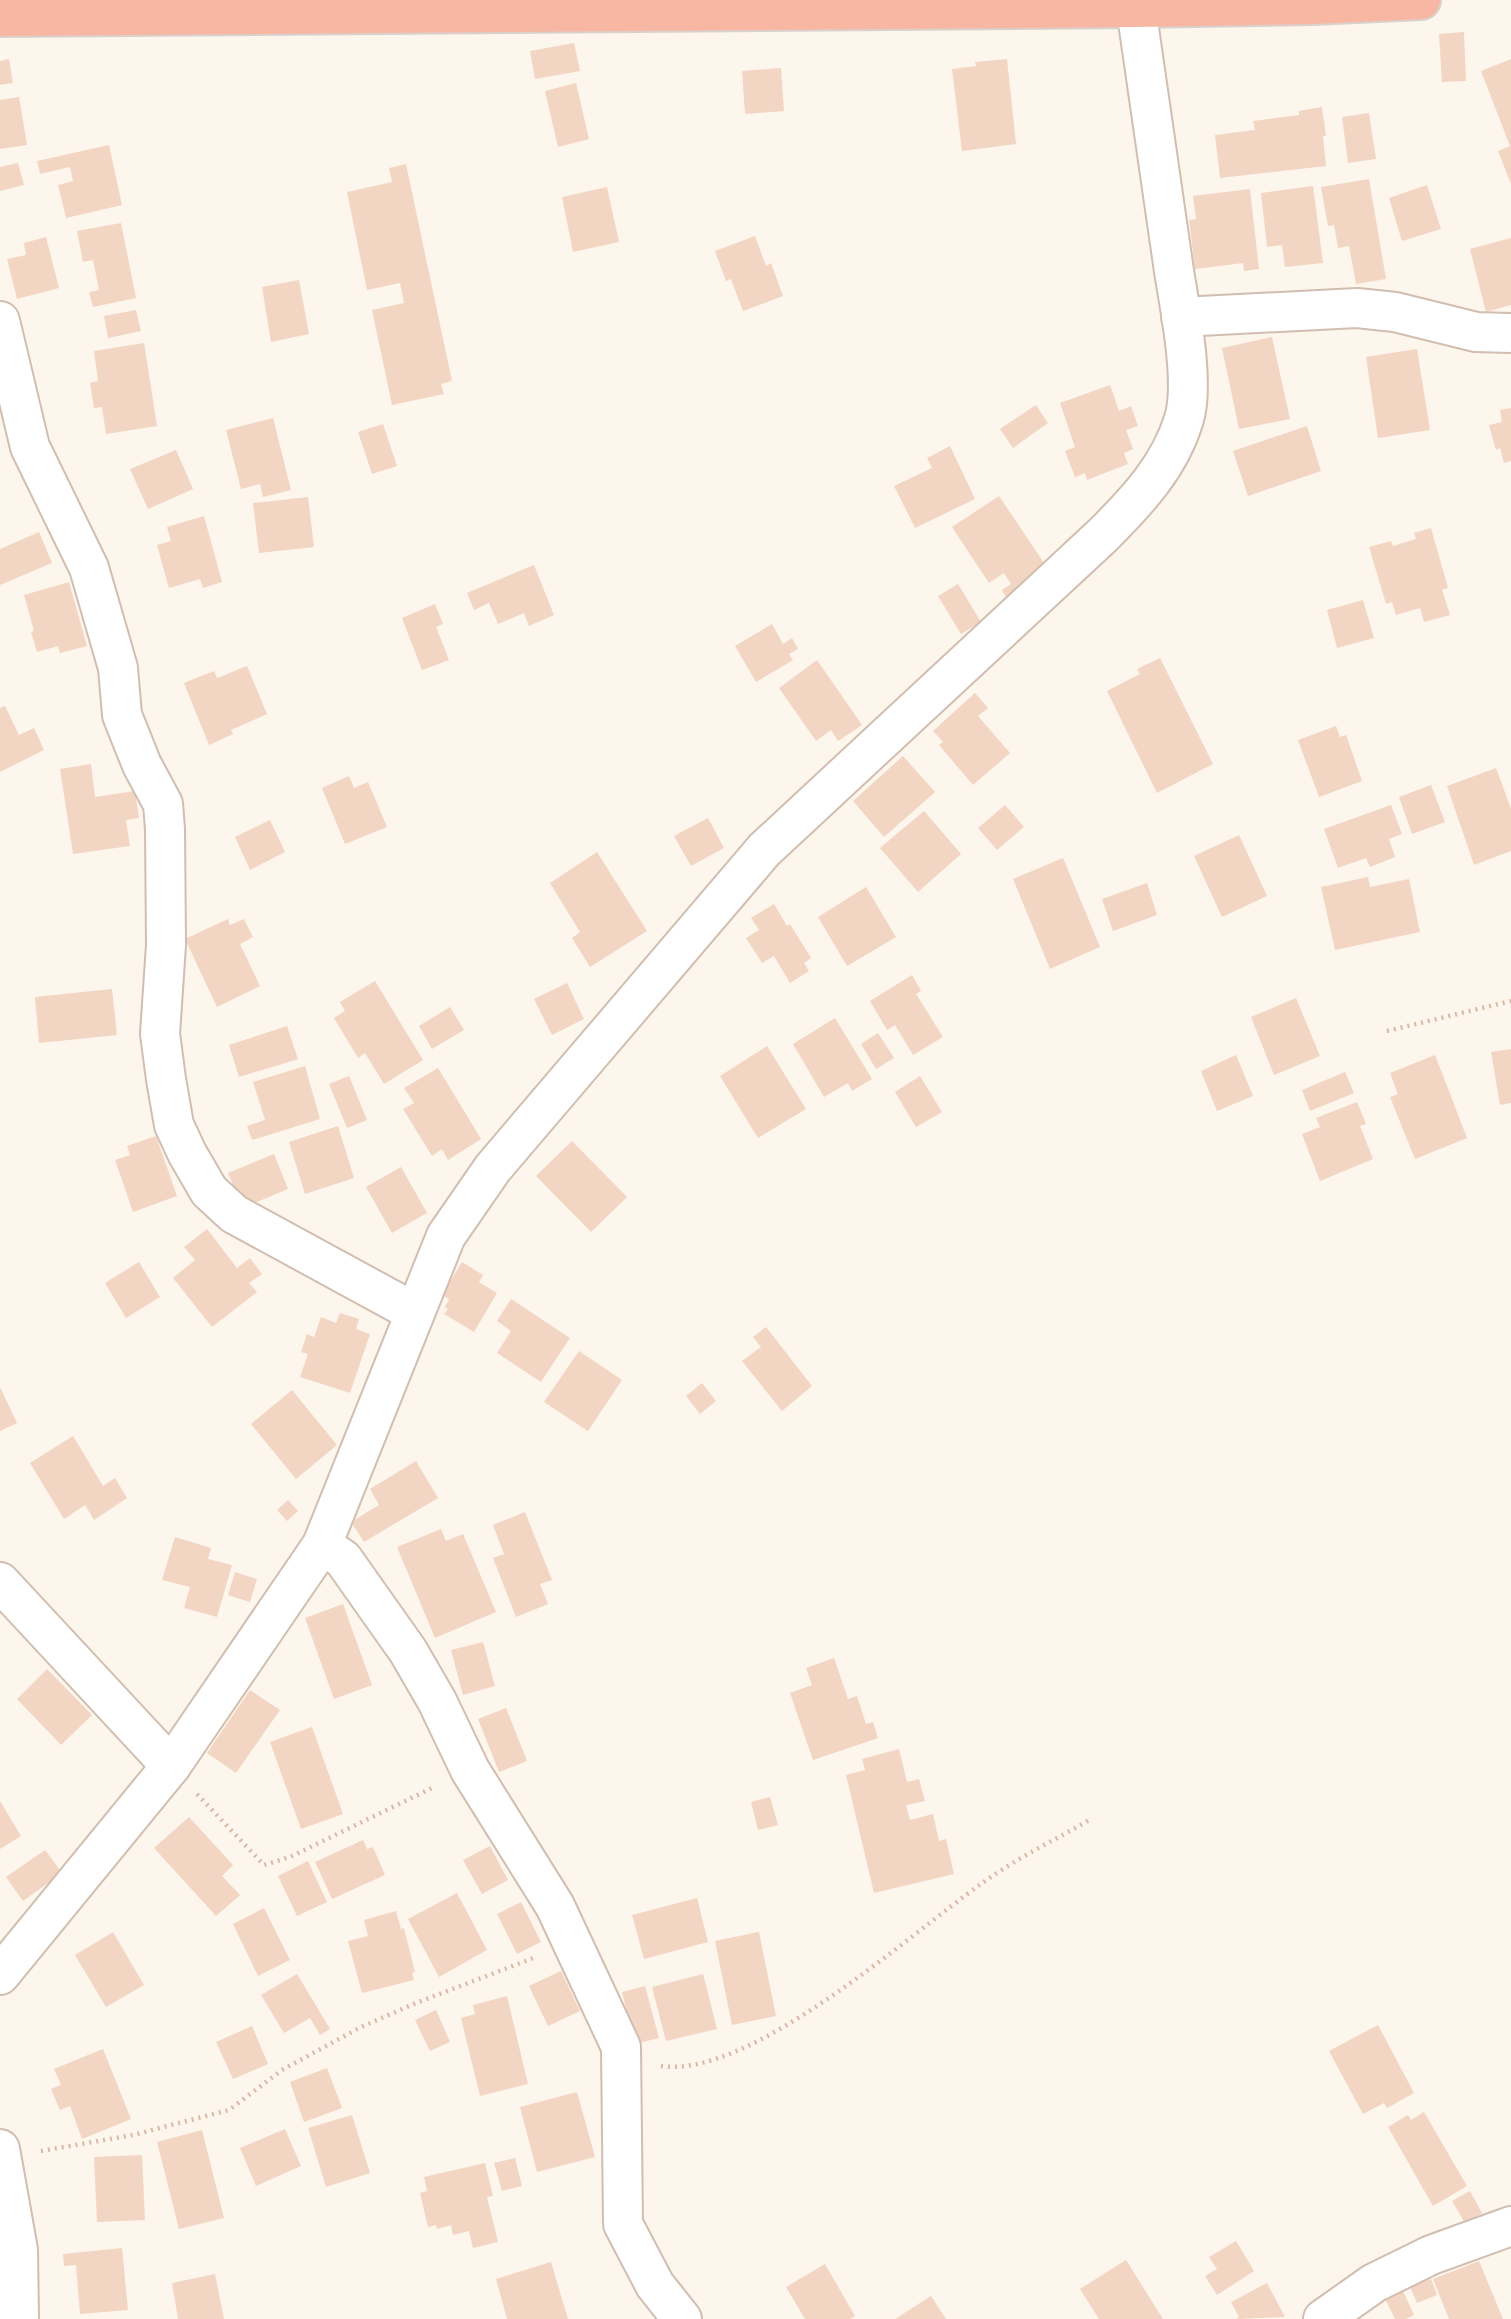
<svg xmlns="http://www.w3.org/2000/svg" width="1511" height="2319" viewBox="0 0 1511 2319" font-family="'DM Sans',sans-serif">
<rect width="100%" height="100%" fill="#fdf6ec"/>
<g fill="#f3d5c3">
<path d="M1464 32 1466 81 1442 82 1439 34Z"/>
<path d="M574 43 580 71 535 79 530 51Z"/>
<path d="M9 59 13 83 0 85V61Z"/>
<path d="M1007 59 1016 144 962 151 952 69 976 66 975 62Z"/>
<path d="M1511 59V184L1498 151 1510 146 1481 71Z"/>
<path d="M781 68 784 111 745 114 742 71Z"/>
<path d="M576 83 589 139 558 147 545 91Z"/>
<path d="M19 97 27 145 0 149V100Z"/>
<path d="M1322 107 1326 136H1323L1326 166 1220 178 1215 135 1255 130 1253 121 1299 115V111Z"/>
<path d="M1369 113 1376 159 1348 163 1342 117Z"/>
<path d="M109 145 122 205 66 218 58 185 73 181 70 167 40 174 37 161Z"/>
<path d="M18 163 24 185 0 191V167Z"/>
<path d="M406 164 452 381 441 384 444 394 392 405 372 310 404 303 400 283 367 290 347 192 392 182 389 168Z"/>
<path d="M1369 179 1386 279 1356 284 1349 246 1338 248 1334 225 1328 226 1321 187Z"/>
<path d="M1427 185 1441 229 1402 241 1389 198Z"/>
<path d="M1313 186 1323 263 1285 267 1282 245 1267 247 1261 193Z"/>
<path d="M607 187 619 242 573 252 562 197Z"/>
<path d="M1250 189 1259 269 1244 271 1243 263 1195 269 1189 220 1196 219 1193 196Z"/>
<path d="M121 223 136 298 93 307 89 292 99 290 93 260 83 262 77 231Z"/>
<path d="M755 236 766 266 771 263 783 296 743 311 731 279 726 281 715 251Z"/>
<path d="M46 237 59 288 17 299 7 259 26 255 24 243Z"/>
<path d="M1511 238V305L1486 312 1470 249Z"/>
<path d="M299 280 309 334 271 342 262 287Z"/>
<path d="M136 310 141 331 108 338 104 316Z"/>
<path d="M1272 337 1290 419 1239 429 1222 348Z"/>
<path d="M144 343 157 426 106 434 102 407 94 408 90 383 98 381 94 351Z"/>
<path d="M1417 349 1430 430 1378 438 1366 357Z"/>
<path d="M1110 385 1119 411 1131 406 1138 426 1126 430 1133 449 1124 453 1128 464 1087 480 1085 473 1075 477 1065 451 1075 447 1060 403Z"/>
<path d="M1036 405 1048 423 1013 448 1000 429Z"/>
<path d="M1511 408V461L1504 463 1500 448 1496 450 1489 425 1502 422 1500 410Z"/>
<path d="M273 418 291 490 263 497 260 484 241 489 226 430Z"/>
<path d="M383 424 397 466 372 474 358 432Z"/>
<path d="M1307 426 1321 471 1248 496 1233 451Z"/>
<path d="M950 446 975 499 915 528 894 486 932 468 927 458Z"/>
<path d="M176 450 193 489 148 509 130 469Z"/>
<path d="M999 496 1048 569 1006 597 1002 590 1011 584 1004 573 989 583 952 527Z"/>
<path d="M308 497 314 547 259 553 253 503Z"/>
<path d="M204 516 222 582 203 588 200 579 169 588 157 545 171 541 167 527Z"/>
<path d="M1431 528 1448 588 1442 590 1450 615 1424 622 1420 608 1396 615 1392 602 1386 604 1369 547 1391 541 1393 546 1416 539 1414 533Z"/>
<path d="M39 532 52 563 0 585V549Z"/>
<path d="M534 565 554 615 529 626 524 613 498 624 489 603 474 610 467 593Z"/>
<path d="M69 582 87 646 60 653 58 646 37 652 31 632 34 631 24 595Z"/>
<path d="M958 584 981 622 961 634 938 596Z"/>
<path d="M1363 600 1374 638 1337 648 1327 610Z"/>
<path d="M435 604 443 624 436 627 449 660 422 670 402 618Z"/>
<path d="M772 624 783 644 792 638 798 649 789 654 793 660 756 682 735 646Z"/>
<path d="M1160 658 1213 764 1157 793 1107 691 1140 674 1137 669Z"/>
<path d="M817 660 862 725 838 741 831 730 816 741 779 688Z"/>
<path d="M247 666 267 714 231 730 233 734 209 745 184 683 214 671 217 678Z"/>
<path d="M975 693 988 708 978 716 1010 753 973 785 939 745 943 742 933 731Z"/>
<path d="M5 706 19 735 34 728 44 750 0 772V708Z"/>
<path d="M1336 726 1340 737 1346 735 1362 781 1319 797 1298 740Z"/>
<path d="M903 756 935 792 884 837 853 801Z"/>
<path d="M91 764 95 797 135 791 139 818 126 820 130 846 73 854 60 769Z"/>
<path d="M1496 768 1511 809V851L1474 865 1447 786Z"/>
<path d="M349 776 354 788 368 782 387 827 345 844 322 788Z"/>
<path d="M1431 785 1445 822 1412 834 1399 797Z"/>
<path d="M1005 805 1024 827 997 850 978 828Z"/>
<path d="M1391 805 1402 834 1389 839 1395 857 1370 867 1366 858 1338 868 1324 829Z"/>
<path d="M924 811 961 854 918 892 880 848Z"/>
<path d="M708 818 724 848 691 866 674 836Z"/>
<path d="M270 820 285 852 250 870 235 837Z"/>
<path d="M1239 835 1267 896 1222 917 1194 856Z"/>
<path d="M597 852 647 931 590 967 572 938 580 932 550 883Z"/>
<path d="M1063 858 1100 947 1050 969 1013 879Z"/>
<path d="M1368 877 1370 887 1409 879 1420 932 1335 950 1321 887Z"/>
<path d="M1147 883 1157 915 1113 931 1102 899Z"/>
<path d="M866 887 896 937 847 966 818 917Z"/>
<path d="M774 904 787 926 790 924 811 958 804 963 809 971 790 983 774 956 762 963 746 938 759 930 751 918Z"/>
<path d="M228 919 230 925 244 919 253 937 240 944 260 986 217 1007 185 939Z"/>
<path d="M912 975 921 991 916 994 943 1037 913 1055 895 1025 887 1030 870 1001Z"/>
<path d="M375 981 423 1060 384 1084 365 1053 358 1058 334 1018 345 1011 340 1002Z"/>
<path d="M567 983 584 1019 552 1035 534 999Z"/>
<path d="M112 989 117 1035 39 1043 35 997Z"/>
<path d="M1296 998 1320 1056 1274 1075 1251 1017Z"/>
<path d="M450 1007 464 1030 432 1049 419 1026Z"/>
<path d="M835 1018 872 1079 852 1091 848 1083 824 1097 793 1044Z"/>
<path d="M287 1026 298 1059 239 1077 229 1045Z"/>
<path d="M878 1033 894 1058 876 1069 861 1044Z"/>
<path d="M767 1046 806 1109 758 1138 720 1076Z"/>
<path d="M1511 1049V1103L1500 1105 1491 1052Z"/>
<path d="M1236 1055 1253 1096 1217 1111 1201 1071Z"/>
<path d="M1435 1055 1467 1138 1415 1159 1390 1097 1398 1094 1390 1073Z"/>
<path d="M305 1066 320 1119 252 1140 247 1126 265 1120 253 1082Z"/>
<path d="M438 1068 481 1139 448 1160 442 1149 432 1156 403 1109 414 1103 404 1088Z"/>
<path d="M1345 1072 1354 1093 1310 1111 1302 1090Z"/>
<path d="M349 1076 367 1120 347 1128 329 1084Z"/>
<path d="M920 1076 942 1112 916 1127 895 1092Z"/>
<path d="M1357 1102 1366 1124 1360 1126 1373 1159 1320 1181 1302 1134 1320 1127 1316 1118Z"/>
<path d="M338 1126 354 1178 305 1194 289 1142Z"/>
<path d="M156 1136 177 1196 133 1212 115 1160 130 1155 127 1146Z"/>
<path d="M572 1141 627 1197 591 1232 536 1176Z"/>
<path d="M274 1154 288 1189 243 1208 228 1173Z"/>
<path d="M401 1167 427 1213 392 1233 366 1187Z"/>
<path d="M207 1229 237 1268 250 1258 262 1274 249 1283 257 1292 212 1327 173 1278 195 1260 184 1247Z"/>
<path d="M139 1262 160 1297 126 1318 105 1283Z"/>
<path d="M462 1262 483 1275 479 1282 497 1293 474 1332 444 1314 448 1309 445 1307 449 1299 442 1295Z"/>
<path d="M511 1299 570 1338 541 1382 497 1353 511 1331 497 1321Z"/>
<path d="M340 1313 359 1319 356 1329 370 1334 350 1393 300 1377 308 1354 301 1352 307 1334 314 1337 321 1317 336 1323Z"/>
<path d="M766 1327 812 1386 782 1411 742 1361 761 1347 753 1337Z"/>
<path d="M579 1351 622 1380 588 1431 544 1402Z"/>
<path d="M702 1383 716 1401 700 1414 686 1396Z"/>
<path d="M0 1387 17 1423 0 1431Z"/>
<path d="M292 1390 337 1445 296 1479 251 1424Z"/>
<path d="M73 1436 103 1486 115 1478 127 1498 94 1520 85 1505 64 1519 30 1463Z"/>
<path d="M416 1461 438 1498 364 1542 351 1522 379 1505 370 1489Z"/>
<path d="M288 1500 298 1511 287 1521 277 1510Z"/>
<path d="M525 1512 552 1580 540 1584 548 1604 516 1617 493 1558 504 1554 493 1525Z"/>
<path d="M441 1529 446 1541 463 1534 496 1612 435 1638 397 1547Z"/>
<path d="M175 1537 211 1548 208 1559 232 1565 217 1617 184 1608 190 1587 162 1580Z"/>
<path d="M235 1572 257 1579 250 1602 228 1595Z"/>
<path d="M343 1604 372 1685 334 1699 305 1618Z"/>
<path d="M483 1642 495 1686 463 1695 451 1650Z"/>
<path d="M834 1658 848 1699 857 1696 866 1724 873 1722 878 1738 813 1760 790 1693 812 1685 806 1668Z"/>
<path d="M47 1669 92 1715 61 1745 17 1699Z"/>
<path d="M250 1690 280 1710 236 1773 207 1753Z"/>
<path d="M506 1708 527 1761 499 1772 478 1719Z"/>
<path d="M312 1727 343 1814 301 1829 270 1742Z"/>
<path d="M899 1749 907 1782 919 1779 925 1801 906 1805 910 1820 933 1814 939 1841 946 1839 954 1874 874 1893 846 1775 865 1770 862 1759Z"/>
<path d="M770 1797 778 1825 758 1830 751 1802Z"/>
<path d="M0 1801 21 1836 0 1849Z"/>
<path d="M189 1817 233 1865 222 1876 240 1895 216 1916 154 1848Z"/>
<path d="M363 1840 367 1849 373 1847 385 1875 332 1899 315 1862Z"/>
<path d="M490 1846 508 1880 482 1894 463 1860Z"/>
<path d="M45 1850 62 1873 23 1901 6 1877Z"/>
<path d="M308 1861 327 1902 297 1916 278 1876Z"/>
<path d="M457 1893 487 1950 439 1977 408 1919Z"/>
<path d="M697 1898 708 1942 644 1959 632 1915Z"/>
<path d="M521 1902 541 1942 517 1954 497 1914Z"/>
<path d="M264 1908 290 1960 258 1976 233 1924Z"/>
<path d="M396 1911 401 1929 404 1928 415 1972 412 1973 414 1980 362 1993 348 1941 368 1936 364 1920Z"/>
<path d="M113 1932 144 1985 106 2007 75 1955Z"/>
<path d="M759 1932 776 2016 732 2025 715 1941Z"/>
<path d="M561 1971 580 2011 548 2026 529 1986Z"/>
<path d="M297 1974 330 2029 320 2035 310 2018 284 2033 261 1995Z"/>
<path d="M703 1974 717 2029 666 2041 652 1987Z"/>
<path d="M645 1986 659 2038 635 2044 622 1992Z"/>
<path d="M507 1996 528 2084 480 2096 461 2018 475 2014 473 2005Z"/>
<path d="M436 2010 450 2042 430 2051 415 2020Z"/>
<path d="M1378 2025 1414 2093 1387 2108 1384 2103 1363 2114 1329 2051Z"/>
<path d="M252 2026 268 2064 233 2079 216 2042Z"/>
<path d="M103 2049 131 2119 82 2139 70 2106 60 2110 51 2089 61 2085 54 2069Z"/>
<path d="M327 2068 342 2108 304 2122 290 2082Z"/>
<path d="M577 2092 595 2157 537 2172 520 2107Z"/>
<path d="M1424 2112 1467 2186 1433 2206 1388 2127 1408 2115 1411 2120Z"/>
<path d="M352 2115 370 2173 326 2187 308 2128Z"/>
<path d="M285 2129 301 2166 256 2186 240 2148Z"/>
<path d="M202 2130 224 2218 179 2229 157 2142Z"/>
<path d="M142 2155 145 2220 97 2222 94 2157Z"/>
<path d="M515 2158 522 2186 502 2191 494 2163Z"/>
<path d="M485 2163 493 2196 487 2197 498 2242 473 2248 469 2231 453 2235 451 2225 437 2229 436 2225 428 2227 420 2193 427 2191 424 2177Z"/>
<path d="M1470 2191 1482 2213 1465 2223 1452 2201Z"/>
<path d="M1236 2241 1254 2271 1217 2295 1205 2276 1217 2269 1209 2257Z"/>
<path d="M122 2248 128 2310 80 2314 76 2265 64 2266 63 2254Z"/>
<path d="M1126 2260 1163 2319H1099L1080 2289Z"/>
<path d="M1479 2261 1503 2319H1449L1433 2279Z"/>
<path d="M551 2262 568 2319H507L496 2279Z"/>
<path d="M825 2264 855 2316 850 2319H805L786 2287Z"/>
<path d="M215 2274 224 2319H178L172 2283Z"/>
<path d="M1431 2279 1437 2295 1417 2303 1410 2287Z"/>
<path d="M1267 2283 1285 2317 1236 2319 1239 2317 1231 2302Z"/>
<path d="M1403 2291 1414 2315 1406 2319H1395L1385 2299Z"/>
<path d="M931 2296 946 2319H895Z"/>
</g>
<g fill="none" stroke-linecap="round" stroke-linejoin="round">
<g stroke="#d1beb0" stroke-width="42">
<g id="street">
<path d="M1181 317 1357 308 1395 312 1476 332 1511 333"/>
<path d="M0 321 30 447 89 568 118 668 122 715 142 765 163 804 165 829 166 945 160 1034 166 1079 174 1125 187 1153 209 1191 234 1214 414 1312"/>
<path d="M322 1545 343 1559 408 1651 437 1701 470 1770 555 1906 621 2047 623 2224 655 2285 682 2319"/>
<path d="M0 1582 171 1766"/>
<path d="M0 1975 171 1766 322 1545 446 1236 493 1168 764 850 1103 535C1137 501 1170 466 1184 419 1195 383 1180 309 1174 271 1161 183 1149 96 1136 8"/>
<path d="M0 2149 18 2250 19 2319"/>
<path d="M1323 2319 1374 2283 1431 2255 1511 2226"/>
</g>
</g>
<g stroke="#dad1cd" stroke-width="42">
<path id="highway" d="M0 17 1136 8 1313 5 1421 0"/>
</g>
<g stroke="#d9b8a5" stroke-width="4.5" stroke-dasharray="2 5" stroke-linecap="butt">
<path d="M1387 1031 1511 1001"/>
<path d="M197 1794 264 1865 290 1857 434 1787"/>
<path d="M661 2066C750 2079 909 1935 981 1884 1015 1859 1055 1840 1091 1819"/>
<path d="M41 2151 133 2135 229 2110 282 2070 361 2027 416 2003 536 1957"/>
</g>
<use href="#street" stroke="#fff" stroke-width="38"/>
<use href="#highway" stroke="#f7b7a3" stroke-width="38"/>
</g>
</svg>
